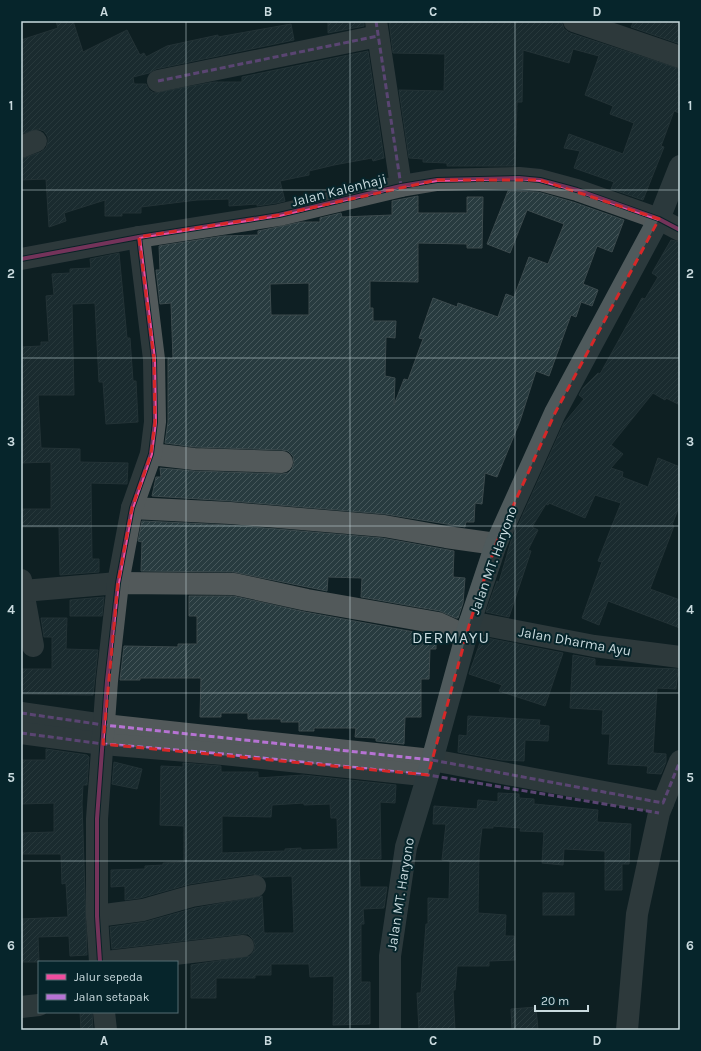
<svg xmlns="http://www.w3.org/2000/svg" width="701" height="1051" font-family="Karla,sans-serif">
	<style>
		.building { fill: url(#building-hatch); stroke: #3c4a4d; fill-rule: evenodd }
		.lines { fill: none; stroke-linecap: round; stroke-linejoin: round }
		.minor { stroke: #52595a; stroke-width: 22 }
		.major { stroke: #4f5a5c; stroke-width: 22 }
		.quiet { stroke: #b673d3; stroke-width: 3; stroke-dasharray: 6 3; stroke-linecap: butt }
		.cycleway-casing { stroke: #06252b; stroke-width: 6 }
		.cycleway { stroke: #ef4d9e; stroke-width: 4 }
		.marked { fill: none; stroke: #d62828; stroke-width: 3; stroke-dasharray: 8 5; stroke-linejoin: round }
		.grid { fill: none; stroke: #c9dade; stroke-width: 1; stroke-opacity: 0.55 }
		.labels { text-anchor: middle; stroke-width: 4; stroke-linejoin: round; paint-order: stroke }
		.street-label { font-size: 14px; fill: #c9dade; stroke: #06252b }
		.quarter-label { font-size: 16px; letter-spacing: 1px; fill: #c9dade; stroke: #06252b }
		.neatline { fill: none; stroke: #c9dade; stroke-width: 1.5 }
		.grid-label { font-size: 13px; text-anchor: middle; font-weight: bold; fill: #c9dade }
	</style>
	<defs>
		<pattern id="building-hatch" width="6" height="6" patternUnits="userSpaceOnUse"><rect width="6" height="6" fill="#283b3f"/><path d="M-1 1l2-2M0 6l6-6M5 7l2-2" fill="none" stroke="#46575a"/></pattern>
	</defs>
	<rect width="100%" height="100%" fill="#0e1f23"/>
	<g class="building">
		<path d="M56,21H73L83,52L127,30L140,55L144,53L146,57L167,46L218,35V37L291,24L294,40L156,69L149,73L133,77L134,84H146L149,90L154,93L214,82H242V77L368,51L384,158L373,161L372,158L334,165L309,171V175L280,181L285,201L277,203L257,206V204L229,206V199L197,200L141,207V213H122V216H105V200L64,213L66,221L49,227L46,179L21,180V159L41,152L46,148L48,142V137L44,131L38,129L21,134V40L58,28Z"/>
		<path d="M328,21L364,23V26L328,33Z"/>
		<path d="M389,21H556L562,23L564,29L570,33L680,69V113L674,111L661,146L664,147L643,200L611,189L614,182L574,168L580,151L564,148L569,134L623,154L634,123L610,114L613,106L585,95L599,56L573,49L569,63L523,50L522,102H517L515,166H447V163L423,162V159L409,158L399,90L444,91L445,54L393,53Z"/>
		<path d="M634,21H680V44L631,27Z"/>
		<path d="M508,191L538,192L573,202L624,220L612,252L597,246L583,284L598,290L592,306L581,302L576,317L571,315L549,376L536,371L520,421L497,477L485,473L482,504L475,503L474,522H466L465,527L385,514L231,501L152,496L156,477H161L160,468L194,471L282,474L288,473L292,469L294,463L293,456L288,451L282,450L195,447L165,443L168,422V358L173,359L171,303L160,304L156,270H160L159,246L223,236L258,235V231L302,222H320V218L341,213L342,217L392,215V201L418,196V213H467V197H483L482,248H467V244L418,243V282L370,281V308H373V321H396L395,338L386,337L385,376L395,378L394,405L404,379L408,380L423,339L419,338L433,298L457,307L458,303L498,317L506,294L514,297L529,257L548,264L564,224L527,210L510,253L487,244ZM309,283V315H271L270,284Z"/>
		<path d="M671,240L680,242V405L666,398L665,400L653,393L611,445L623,454L611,468L623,472L622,477L648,487L658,458L680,467V504L672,525L674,526L650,589L680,600V628L608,601L599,625L582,618L602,562L598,561L621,503L595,495L585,518L549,503L548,505L546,504L532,527L538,530L528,550L531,551L509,617L486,612L497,581L499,582L511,541L564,423L584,399L579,395L583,388L598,373L600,374L642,298L645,299L658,277L652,273Z"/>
		<path d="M119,253L127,338H130L133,381H136L138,422L106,424L103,382H99L95,303L72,304L74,395H38L41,448L80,449V462L128,463L127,484L91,483L92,559H99V572L60,575L59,527H22V509H51V462L21,463V347L41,346V342H49L46,296L54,295L52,274L70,273V269L91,268L90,259Z"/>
		<path d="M142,521L229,525L382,538L454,551L453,577L465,578L463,603L458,618H456L440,611L361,597L362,578L328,577L327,591L234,572L141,571L142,542L138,541Z"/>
		<path d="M189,596H233L305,612L436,636V649H430L429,679H421V717H405L404,744L376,741V738L355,737L356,728H314V731H299V722H281V719H248V713H221V717H200L201,678H140V680H120L124,646L178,647V644H197V616H189Z"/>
		<path d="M104,597L102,616H70V600Z"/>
		<path d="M41,618H67L66,649L98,650L93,695L21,694V669H52V637H44Z"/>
		<path d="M482,637L563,653L545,706L499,691L502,685L469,674Z"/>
		<path d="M573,655L595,659V666L678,669L676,689L657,688L653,753L666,754V762L661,774L647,773L648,766L608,764L610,734H602L603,710L570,708Z"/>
		<path d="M468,716L540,720L539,725L549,726L548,741L525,740L524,761L502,760L458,752L459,735L467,736Z"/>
		<path d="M46,749L87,755L89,757L87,785H83L82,803L87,955L70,956L69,936L38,937L39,962H21V919L68,917L66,883L62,884L61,854H21V833L54,832V803L21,804V760H46Z"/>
		<path d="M114,762L142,769L137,789L112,784Z"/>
		<path d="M183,763L221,766V772H258V778L303,775L396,785L395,803L380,802L381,859H359L360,887H387L384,908L363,909L364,924H361V982H370V1024L333,1025L334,976L310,977L309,964H271V975H255V978H216V998H191V965L250,956L254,951L255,945L253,939L248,934H242L112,949L110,927L145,922L195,908L262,896L264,933H294L292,876L264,877L253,874L190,884L140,898L125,900V886L111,887V870L145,869V866L163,865V863L184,862V826L160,825L161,766L183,767ZM304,803V805L330,804L331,818H337L338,849L301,850V848L285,849V851L222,853V816L271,817L272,805Z"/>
		<path d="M498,793L519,794V798L534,799V804L598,810L597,822L631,824L629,864H622V890H605V851L564,849L563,865L542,863L544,832L520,831L521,828L493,826V828H482L479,853L478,913L506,915L505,936H514L515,960L489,961V966H457L455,990H453L455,1030H419L417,993H421L426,924H428V898L449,899L450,861L442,860L446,824H433L434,806L477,809L478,800L498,802Z"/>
		<rect x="543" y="893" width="31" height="22"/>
		<path d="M536,1007L538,1030H512L511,1009Z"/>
		<path d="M80,1012H92L93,1030H81Z"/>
	</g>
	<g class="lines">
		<g class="minor">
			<path d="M376,21L401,186"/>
			<path d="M574,21L680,57"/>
			<path d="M158,81L378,36"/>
			<path d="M21,147L36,141"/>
			<path d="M21,259L139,237L279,215L401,186L437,180L519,178L540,180L577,190L659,219L680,230"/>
			<path d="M151,454L194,459L282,462"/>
			<path d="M132,508L230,513L384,526L446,537L496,544"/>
			<path d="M21,580L33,646"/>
			<path d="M23,591L118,583L234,584L307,600L438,623L466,636"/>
			<path d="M470,622L594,646L680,657"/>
			<path d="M21,713L104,725L432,760L663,803"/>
			<path d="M21,733L103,744L223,754L413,774"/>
			<path d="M97,916L143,910L192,896L255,886"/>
			<path d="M100,962L97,916V819L107,681L118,583L132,508L151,454L155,422L154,359L139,237"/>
			<path d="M106,962L243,946"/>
			<path d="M21,1007L39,1005"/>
			<path d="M104,1012L106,1030"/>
			<path d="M627,1030L637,914L659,813L680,761"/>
		</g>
		<path class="major" d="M390,1030V956L406,847L428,775L470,622L496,544L555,413L659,219L680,166"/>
		<g class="quiet">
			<path d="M376,21L401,186"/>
			<path d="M158,81L378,36"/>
			<path d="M21,713L104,725L432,760L663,803L680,761"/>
			<path d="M21,733L103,744L223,754L428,775L659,813"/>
		</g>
		<defs>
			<g id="cycleway">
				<path d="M21,259L139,237L279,215L401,186L437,180L519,178L540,180L577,190L659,219L680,230"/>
				<path d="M100,962L97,916V819L107,681L118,583L132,508L151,454L155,422L154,359L139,237"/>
			</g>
		</defs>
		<use href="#cycleway" class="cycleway-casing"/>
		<use href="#cycleway" class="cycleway"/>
	</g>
	<path d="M0 0H701V1051H0ZM437,180H540L659,219L555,413L496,544L470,622L428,775L103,744L118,583L132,508L151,454L155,422L154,359L139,237L279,215Z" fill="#0e1f23" fill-opacity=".55" fill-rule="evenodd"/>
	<path class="marked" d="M437,180H540L659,219L555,413L496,544L470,622L428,775L103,744L118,583L132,508L151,454L155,422L154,359L139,237L279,215Z"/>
	<path class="grid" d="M186,21V1030M350,21V1030M515,21V1030M21,190H680M21,358H680M21,526H680M21,693H680M21,861H680"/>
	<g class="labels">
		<g class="street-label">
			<text transform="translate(339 190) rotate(-14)" y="5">Jalan Kalenhaji</text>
			<text transform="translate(493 560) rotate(-70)" y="5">Jalan MT. Haryono</text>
			<text transform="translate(575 641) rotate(10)" y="5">Jalan Dharma Ayu</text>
			<text transform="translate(400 894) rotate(-81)" y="5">Jalan MT. Haryono</text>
		</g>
		<g class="quarter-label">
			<text x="451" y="643">DERMAYU</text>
		</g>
	</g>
	<rect width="701" height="1051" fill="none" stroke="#06252b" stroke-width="44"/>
	<rect x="38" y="961" width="140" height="52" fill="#06252b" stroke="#546d73"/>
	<rect x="46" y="974" width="20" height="6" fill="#ef4d9e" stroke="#546d73"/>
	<text x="74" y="981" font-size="12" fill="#c9dade">Jalur sepeda</text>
	<rect x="46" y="994" width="20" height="6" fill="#b673d3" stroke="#546d73"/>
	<text x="74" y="1001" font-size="12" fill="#c9dade">Jalan setapak</text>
	<path d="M535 1005v6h53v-6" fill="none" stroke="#c9dade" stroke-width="2"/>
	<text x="541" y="1005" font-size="12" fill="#c9dade" stroke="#06252b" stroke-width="3" paint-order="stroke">20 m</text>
	<rect x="22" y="22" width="657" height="1007" class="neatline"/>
	<g class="grid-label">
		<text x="104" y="16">A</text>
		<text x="268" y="16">B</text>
		<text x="433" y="16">C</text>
		<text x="597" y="16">D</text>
		<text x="11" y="110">1</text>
		<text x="690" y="110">1</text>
		<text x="11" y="278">2</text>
		<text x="690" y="278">2</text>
		<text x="11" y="446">3</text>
		<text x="690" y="446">3</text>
		<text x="11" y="614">4</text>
		<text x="690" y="614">4</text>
		<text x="11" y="782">5</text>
		<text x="690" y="782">5</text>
		<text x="11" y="950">6</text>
		<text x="690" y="950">6</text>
		<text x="104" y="1045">A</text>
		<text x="268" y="1045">B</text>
		<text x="433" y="1045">C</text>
		<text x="597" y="1045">D</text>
	</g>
</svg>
